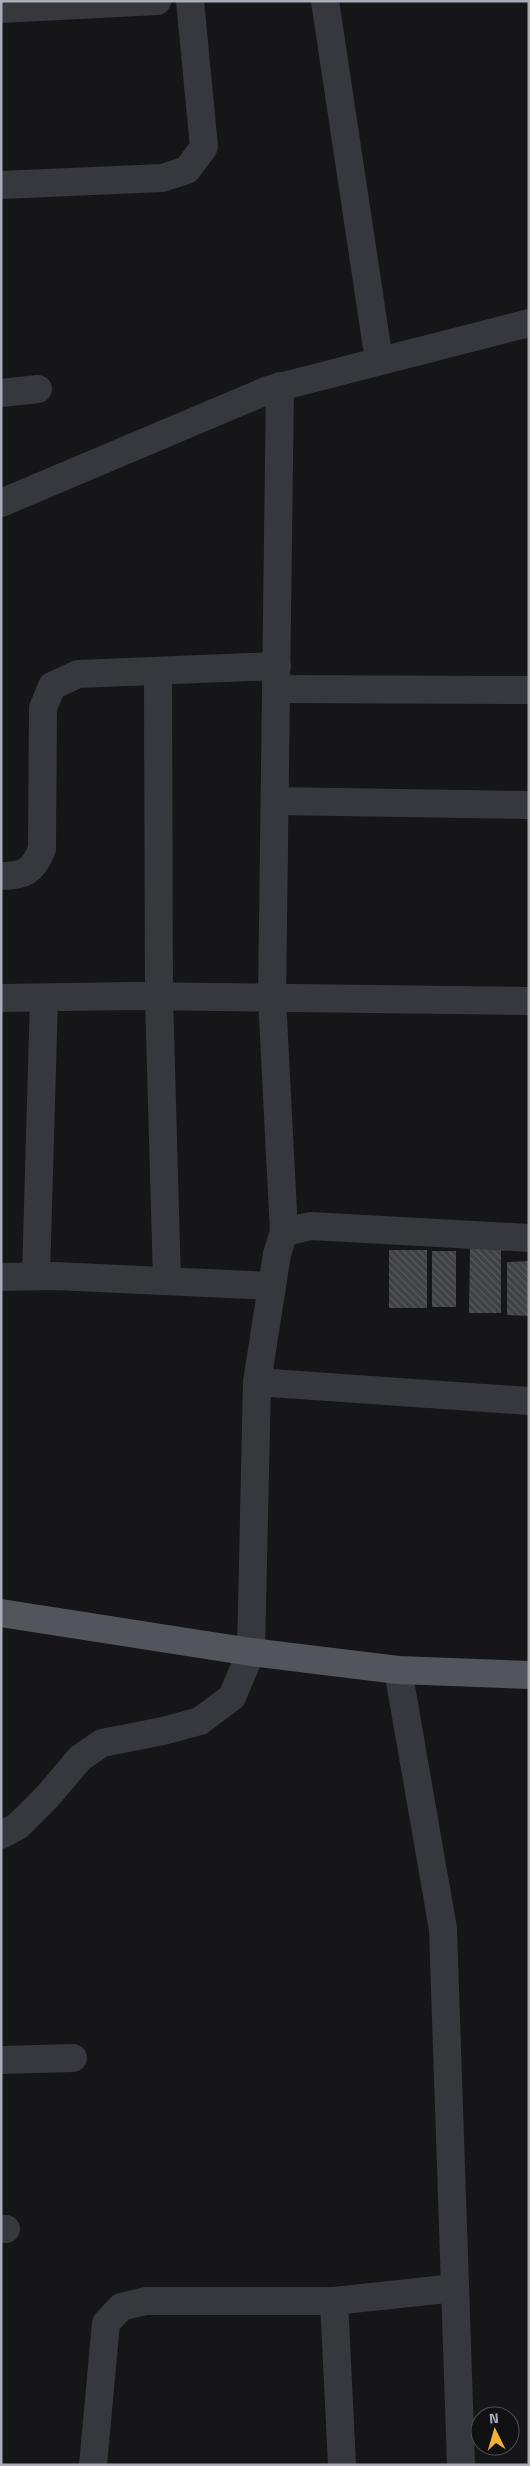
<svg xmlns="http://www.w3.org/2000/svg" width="530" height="2466" font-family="'Titillium Web',sans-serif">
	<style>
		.building { fill: url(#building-back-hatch) }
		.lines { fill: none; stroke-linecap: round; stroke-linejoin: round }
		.minor { stroke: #37383d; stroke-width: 28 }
		.major { stroke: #53555c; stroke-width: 28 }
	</style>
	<defs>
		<pattern id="building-back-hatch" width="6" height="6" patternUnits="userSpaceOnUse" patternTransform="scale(1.25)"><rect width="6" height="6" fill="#404145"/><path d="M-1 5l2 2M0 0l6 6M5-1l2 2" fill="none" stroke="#595a5e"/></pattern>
	</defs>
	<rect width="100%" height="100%" fill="#161618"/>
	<g class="building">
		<path d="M501,1247V1313H469L470,1248Z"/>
		<rect x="389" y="1250" width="38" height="58"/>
		<rect x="432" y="1251" width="24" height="56"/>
		<path d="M529,1261V1316L507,1315V1262Z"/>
	</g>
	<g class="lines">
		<g class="minor">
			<path d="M325,1L379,361"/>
			<path d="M1,9L157,1"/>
			<path d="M1,185L162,178L187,170L204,147L190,1"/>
			<path d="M280,386L272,998L284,1232"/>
			<path d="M1,393L38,389"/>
			<path d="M1,503L268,390L529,323"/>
			<path d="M158,671L159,996L167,1281"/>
			<path d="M277,689L529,690"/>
			<path d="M275,801L529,805"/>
			<path d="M1,876C25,876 33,871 42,849L43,708L52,686L78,674L277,666"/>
			<path d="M1,998L135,996L529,1001"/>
			<path d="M36,1276L44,998"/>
			<path d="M1,1277L55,1276L272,1286"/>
			<path d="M257,1382L529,1401"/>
			<path d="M398,1670L443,1929L461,2465"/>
			<path d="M1,1835L18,1826L48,1796L80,1758L102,1743L163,1731L200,1721L232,1697L251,1652L257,1382L277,1254L284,1232L311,1226L529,1238"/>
			<path d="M1,2060L73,2058"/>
			<path d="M1,2229H6"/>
			<path d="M334,2301L342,2465"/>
			<path d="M93,2465L106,2323L121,2307L146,2301H334L455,2288"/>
		</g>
		<path class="major" d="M1,1613L251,1652L398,1670L529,1675"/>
	</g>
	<rect width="530" height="2466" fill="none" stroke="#a8adb8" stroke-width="5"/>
	<g transform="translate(495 2431) rotate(355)"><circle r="24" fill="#111113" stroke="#4d4f55"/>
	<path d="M0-4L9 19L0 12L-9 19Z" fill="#f2b134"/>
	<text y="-8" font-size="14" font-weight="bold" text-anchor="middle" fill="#a8adb8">N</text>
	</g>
</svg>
